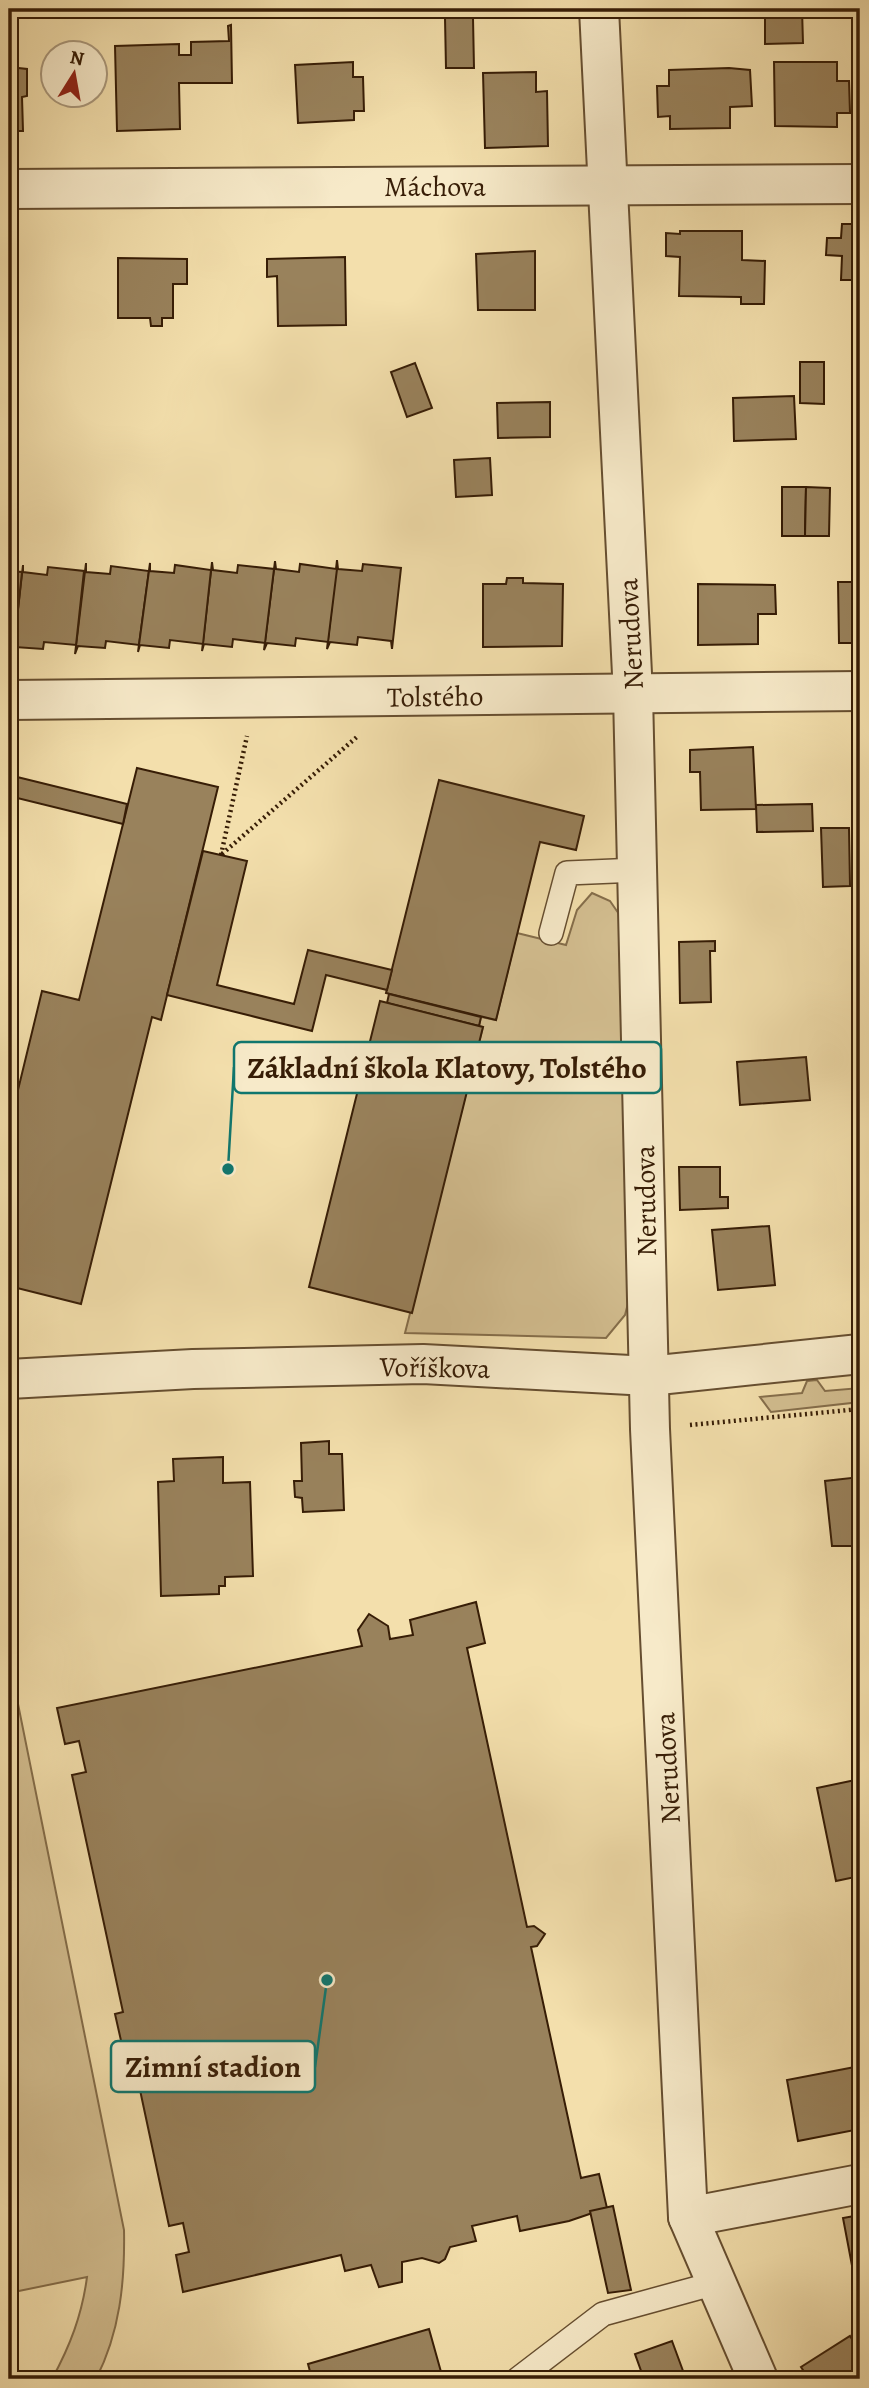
<svg xmlns="http://www.w3.org/2000/svg" width="869" height="2388" font-family="Alegreya,serif">
	<style>
		.green { fill: #d3be90; stroke: #856e4b; stroke-width: 2 }
		.building { fill: #99825c; stroke: #371d06; stroke-width: 2 }
		.lines { fill: none; stroke-linecap: round; stroke-linejoin: round }
		.service-casing { stroke: #664e30; stroke-width: 26 }
		.minor-casing { stroke: #664e30; stroke-width: 42 }
		.path { stroke: #371d06; stroke-width: 4.5; stroke-dasharray: 2 3.5; stroke-linecap: butt }
		.service { stroke: #f7eac9; stroke-width: 23 }
		.minor { stroke: #f7eac9; stroke-width: 38 }
		.labels { text-anchor: middle; stroke-width: 7; stroke-linejoin: round; paint-order: stroke }
		.street-label { font-size: 28px; fill: #371d06; stroke: #f7eac9 }
		.leader { fill: none; stroke: #0f766e; stroke-width: 2.5 }
		.callout-dot { fill: #0f766e; stroke: #f7eac9; stroke-width: 2.5 }
		.callout { fill: #f7eac9; stroke: #0f766e; stroke-width: 2.5 }
		.callout-label { font-size: 30px; text-anchor: middle; font-weight: bold; fill: #371d06 }
	</style>
	<rect width="100%" height="100%" fill="#f3dfac"/>
	<filter id="stains"><feTurbulence type="fractalNoise" baseFrequency=".00286" numOctaves="4"/><feColorMatrix values="0 0 0 0 .2 0 0 0 0 .09 0 0 0 0 .02 0 0 0 .5 -.17"/></filter>
	<radialGradient id="worn" r=".72"><stop offset=".6" stop-color="#630" stop-opacity="0"/><stop offset="1" stop-color="#630" stop-opacity=".3"/></radialGradient>
	<g class="green">
		<path d="M592,893L610,901L621,917L634,1280L625,1315L606,1338L405,1333L483,1027L479,1026L481,1017L496,1020L517,933L566,945L577,910Z"/>
		<path d="M817,1380L825,1391L860,1388V1402L771,1412L760,1397L802,1393L807,1381Z"/>
		<path d="M9,1674L16,1694L124,2230C125,2282 120,2332 96,2379H52C70,2346 82,2315 87,2277L9,2293Z"/>
	</g>
	<g class="building">
		<path d="M765,9H802L803,43L765,44Z"/>
		<path d="M445,18H473L474,68H446Z"/>
		<path d="M231,25L232,83H179L180,129L117,131L115,46L179,44V55H191V42L229,41L228,26Z"/>
		<path d="M353,62V77H363L364,111H354V120L298,123L295,65Z"/>
		<path d="M774,62H837V81H849L850,113H837V127L775,126Z"/>
		<path d="M9,67L27,69V96L22,97L23,131H9Z"/>
		<path d="M729,68L750,70L752,106L730,107V128L670,129V116L658,117L657,86H669V70Z"/>
		<path d="M536,72V92L547,91L548,146L485,148L483,73Z"/>
		<path d="M842,224H860V280H841L842,256L826,255L827,238H841Z"/>
		<path d="M680,231H742V260L765,261L764,304H741V297L679,296L680,257L666,256V233L680,234Z"/>
		<path d="M535,251V310H478L476,254Z"/>
		<path d="M345,257L346,325L278,326L277,276L267,277V259Z"/>
		<path d="M118,258L187,259V284H173V318H162V326H151L150,318H118Z"/>
		<rect x="9" y="261" width="8" height="61"/>
		<path d="M800,362H824V404L800,403Z"/>
		<path d="M415,363L432,408L407,417L391,372Z"/>
		<path d="M794,396L796,439L734,441L733,398Z"/>
		<path d="M550,402V437L498,438L497,403Z"/>
		<path d="M490,458L492,495L456,497L454,460Z"/>
		<path d="M782,487H806L805,536H782Z"/>
		<path d="M806,487L830,488L829,536H805Z"/>
		<path d="M337,560L338,569L362,571L363,564L401,568L392,649L391,641L358,637L357,645L330,642L327,649Z"/>
		<path d="M275,561L276,569L299,572L300,564L337,569L328,642L296,638L295,646L267,643L264,650Z"/>
		<path d="M212,562L213,570L237,573L238,565L274,569L265,643L233,639L232,647L204,644L202,651Z"/>
		<path d="M86,563V572L110,574L111,566L149,571L139,645L106,641L105,648L78,646L75,654Z"/>
		<path d="M150,563V571L174,573L175,565L211,570L203,644L170,640L169,648L140,645L138,652Z"/>
		<path d="M23,565V572L47,575L48,567L84,571L76,645L44,642L43,649L15,647L13,654Z"/>
		<path d="M9,571L22,572L14,646H9Z"/>
		<path d="M507,578H523V583L563,584L562,646L483,647V584H506Z"/>
		<path d="M838,582H860V643H839Z"/>
		<path d="M698,584L775,585L776,614H758V644L698,645Z"/>
		<path d="M753,747L756,809L701,810L700,772H690V750Z"/>
		<path d="M137,768L218,787L161,1020L152,1017L81,1304L9,1286V1127L42,991L79,1000Z"/>
		<path d="M9,775L127,804L123,824L9,796Z"/>
		<path d="M439,780L584,816L576,850L540,842L496,1020L386,993Z"/>
		<path d="M812,804L813,831L757,832L756,805Z"/>
		<path d="M821,828H849L850,886L823,887Z"/>
		<path d="M203,851L247,861L217,985L294,1004L308,950L392,970L387,990L326,975L312,1031L167,995Z"/>
		<path d="M715,941V951H710L711,1002L680,1003L679,942Z"/>
		<path d="M389,994L481,1017L479,1026L387,1003Z"/>
		<path d="M380,1001L483,1027L412,1313L309,1287Z"/>
		<path d="M806,1057L810,1100L740,1105L737,1062Z"/>
		<path d="M679,1167H720V1197H728V1208L680,1210Z"/>
		<path d="M769,1226L775,1285L718,1290L712,1230Z"/>
		<path d="M329,1441V1454H342L344,1510L303,1512L302,1498L295,1497L294,1481H302L301,1443Z"/>
		<path d="M223,1457V1483L250,1482L253,1576L225,1577V1586H219V1594L161,1596L158,1482L174,1481L173,1459Z"/>
		<path d="M860,1477V1546H832L825,1481Z"/>
		<path d="M476,1602L485,1643L467,1648L527,1927L534,1926L545,1934L537,1946L531,1947L581,2178L599,2174L607,2208L569,2221L520,2231L517,2216L472,2226L476,2241L450,2247L445,2259L439,2263L422,2258L402,2262V2282L379,2287L371,2265L345,2271L341,2255L183,2292L176,2255L189,2252L183,2223L169,2226L130,2043L122,2045L115,2014L123,2012L72,1775L86,1772L79,1741L65,1744L57,1708L362,1646L358,1630L369,1614L388,1626L390,1639L413,1635L410,1620Z"/>
		<path d="M860,1779V1876L836,1881L817,1788Z"/>
		<path d="M860,2066V2129L798,2141L787,2080Z"/>
		<path d="M613,2206L631,2290L608,2293L590,2211Z"/>
		<path d="M860,2215V2275L854,2276L843,2218Z"/>
		<path d="M429,2329L443,2379H312L308,2364Z"/>
		<path d="M850,2336L860,2352V2379H809L801,2367Z"/>
		<path d="M672,2341L686,2379H644L635,2354Z"/>
	</g>
	<g class="lines">
		<defs>
			<g id="service">
				<path d="M551,933L567,873L638,870"/>
				<path d="M518,2379L603,2314L716,2283"/>
			</g>
			<g id="minor">
				<path d="M599,9L633,694L650,1429L688,2217L758,2379"/>
				<path d="M9,189L860,184"/>
				<path d="M9,700L860,691"/>
				<path d="M9,1379L193,1369L423,1364L649,1376L860,1354"/>
				<path d="M688,2217L860,2184"/>
			</g>
		</defs>
		<use href="#service" class="service-casing"/>
		<use href="#minor" class="minor-casing"/>
		<g class="path">
			<path d="M222,854L358,736"/>
			<path d="M221,855L247,736"/>
			<path d="M690,1425L860,1409"/>
		</g>
		<use href="#service" class="service"/>
		<use href="#minor" class="minor"/>
	</g>
	<g class="labels">
		<g class="street-label">
			<text x="435" y="196">Máchova</text>
			<text transform="translate(630 634) rotate(-93)" y="10">Nerudova</text>
			<text transform="translate(435 696) rotate(-1)" y="10">Tolstého</text>
			<text transform="translate(645 1201) rotate(-91)" y="10">Nerudova</text>
			<text transform="translate(435 1367) rotate(1)" y="10">Voříškova</text>
			<text transform="translate(667 1768) rotate(-93)" y="10">Nerudova</text>
		</g>
	</g>
	<path class="leader" d="M228 1169L234 1067M327 1980L315 2067"/>
	<g class="callout-dot">
		<circle cx="228" cy="1169" r="7"/>
		<circle cx="327" cy="1980" r="7"/>
	</g>
	<g class="callout">
		<rect x="234" y="1042" width="427" height="51" rx="7"/>
		<rect x="111" y="2041" width="204" height="51" rx="7"/>
	</g>
	<g class="callout-label">
		<text x="447" y="1078">Základní škola Klatovy, Tolstého</text>
		<text x="213" y="2077">Zimní stadion</text>
	</g>
	<rect width="869" height="2388" fill="none" stroke="#f3dfac" stroke-width="35"/>
	<rect x="10" y="10" width="848" height="2367" fill="none" stroke="#371d06" stroke-width="3.5"/>
	<rect x="18" y="18" width="834" height="2353" fill="none" stroke="#371d06" stroke-width="2"/>
	<g transform="translate(74 74) rotate(11)"><circle r="33" fill="#f7eac9" stroke="#aa987b" stroke-width="2"/>
	<path d="M0-5L12 26L0 18L-12 26Z" fill="#8f2418"/>
	<text y="-10" font-size="19" font-weight="bold" text-anchor="middle" fill="#371d06">N</text>
	</g>
	<rect width="100%" height="100%" filter="url(#stains)"/>
	<rect width="100%" height="100%" fill="url(#worn)"/>
</svg>
